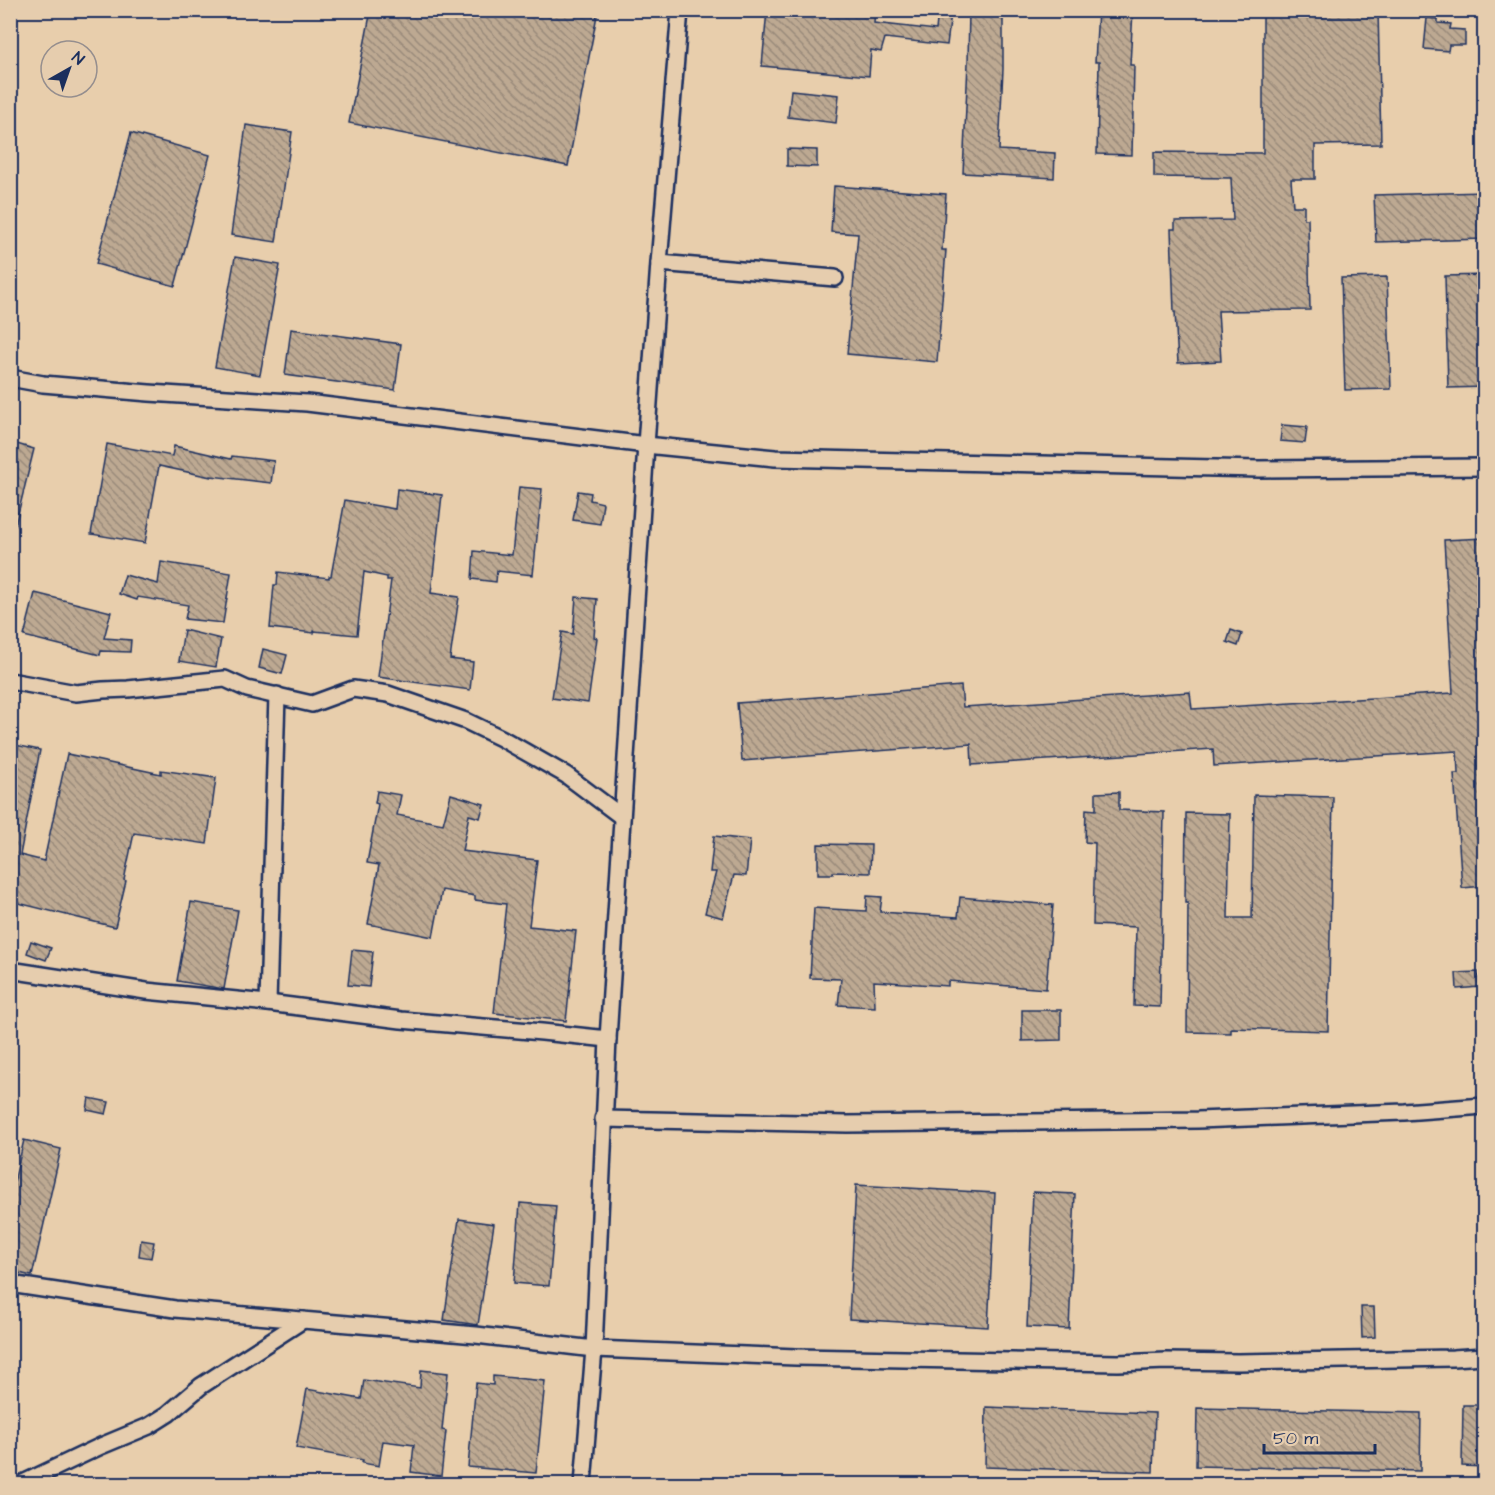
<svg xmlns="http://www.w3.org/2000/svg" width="1495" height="1495" font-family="'Architects Daughter',sans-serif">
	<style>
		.building { fill: url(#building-back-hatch); stroke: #1b2f5e; stroke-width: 1.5 }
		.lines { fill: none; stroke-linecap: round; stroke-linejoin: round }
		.minor-casing { stroke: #1b2f5e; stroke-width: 20 }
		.minor { stroke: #e6cdae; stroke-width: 15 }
	</style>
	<defs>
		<pattern id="building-back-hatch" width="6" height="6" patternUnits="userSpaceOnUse" patternTransform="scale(1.5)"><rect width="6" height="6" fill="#bda992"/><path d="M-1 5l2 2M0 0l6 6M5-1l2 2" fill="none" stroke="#998a7a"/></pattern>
	</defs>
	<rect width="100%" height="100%" fill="#e8ceac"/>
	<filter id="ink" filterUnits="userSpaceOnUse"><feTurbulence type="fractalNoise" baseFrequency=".0167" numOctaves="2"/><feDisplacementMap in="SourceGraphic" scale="12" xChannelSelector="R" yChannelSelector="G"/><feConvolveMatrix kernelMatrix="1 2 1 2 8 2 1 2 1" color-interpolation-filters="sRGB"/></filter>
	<g filter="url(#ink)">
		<g class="building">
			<path d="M371,10H598L568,166L349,123Z"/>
			<path d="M767,10H875L874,23L936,30L938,11L951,13L947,45L885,38L881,52L871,50L869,76L762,66Z"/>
			<path d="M969,10H1003V69L999,150L1055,153L1054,178L963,173L968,63Z"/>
			<path d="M1098,10H1133L1130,65H1134L1132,155L1097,154L1099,62H1095Z"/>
			<path d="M1263,10H1378L1381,144L1315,145V179H1291L1293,206H1304V219H1308L1310,310L1218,311L1221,361L1178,363L1175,312H1174L1171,229H1175V221L1233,220L1231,178L1154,177V152L1263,153Z"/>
			<path d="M1427,18L1438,19V23L1451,24L1450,29L1465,30V45H1449L1448,51L1424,49Z"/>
			<path d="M791,90L839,95L836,123L788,117Z"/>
			<path d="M246,125L292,132L276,242L231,235Z"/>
			<path d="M131,133L210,155L175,286L96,264Z"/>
			<path d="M787,149L817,150V167L787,166Z"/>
			<path d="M834,186L946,194L942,250H946L937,362L847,354L858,234L831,232Z"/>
			<path d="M1485,192V239L1376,242L1374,195Z"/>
			<path d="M235,257L280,265L260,375L215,367Z"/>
			<path d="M1485,275V387L1448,388L1445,276Z"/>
			<path d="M1387,277L1391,389L1345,390L1341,278Z"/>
			<path d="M291,329L401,344L395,390L285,375Z"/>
			<path d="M1282,425L1307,427L1305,443L1280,441Z"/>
			<path d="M10,442L34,449L15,526L10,525Z"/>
			<path d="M107,444L172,456L174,446L231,459L232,456L274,461L271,483L211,476V477L159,466L145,543L91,534Z"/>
			<path d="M519,487L542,489L533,575L497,571L496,582L472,579L474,551L512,555Z"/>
			<path d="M397,489L442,495L431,593L459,597L450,659L473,662L470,690L378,677L391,580H387V577L364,572L357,635L314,631V633L270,628L274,585H277L278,572L329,578V576H331L345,500L395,509Z"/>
			<path d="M578,491L591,493L590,500L603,503L600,524L573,520Z"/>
			<path d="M1485,538V886L1462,888L1454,774H1458L1457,751L1214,766L1213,749L972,765L971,744L742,761L737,703L961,686L963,707L1190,692L1192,709L1453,693L1444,540Z"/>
			<path d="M161,562L231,573L223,623L185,619L188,605L138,597L137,600L119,594L125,575L158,584Z"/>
			<path d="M35,593L111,612L104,638L131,640L130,652L101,651L100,655L24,636Z"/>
			<path d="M576,597L597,599L594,637L597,638L588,703L552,698L562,632L573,634Z"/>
			<path d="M184,630L221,639L216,667L179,661Z"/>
			<path d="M1231,630L1242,634L1238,646L1227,642Z"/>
			<path d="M263,649L287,655L282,674L259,668Z"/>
			<path d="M10,744L40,750L20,855L44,861L67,754L161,774V770L216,778L207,844L134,833L124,880L126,881L115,927L10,901Z"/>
			<path d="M377,791L401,795L397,815L443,824L451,794L484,804L480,818L469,815L462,851L537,860L529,926L576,931L566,1021L494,1013L506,904L475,900V896L442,890L433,937L368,924L379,865L367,863L378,804L375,803Z"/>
			<path d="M1119,792V810L1164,812L1160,1007L1134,1006L1136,927L1093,925L1095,843L1085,842L1086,809L1096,810V793Z"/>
			<path d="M1254,795L1333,797L1328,1031L1231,1028V1033L1187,1032L1188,903H1185L1186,813L1230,814L1228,918H1252Z"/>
			<path d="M714,836L750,840L746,876L734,875L723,918L705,913L716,872H710Z"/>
			<path d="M818,844L871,845L870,873L833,872V874H818Z"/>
			<path d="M867,896L882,897L880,912L958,917L960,897L1053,905L1046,989L948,981V986L874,981L875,1007L838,1005L841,979L810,978L814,908L866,911Z"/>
			<path d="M191,902L238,910L224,989L177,981Z"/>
			<path d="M31,941L51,948L46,960L27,953Z"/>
			<path d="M352,950L373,952L369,987L348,985Z"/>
			<path d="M1478,972L1479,987L1457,989L1456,973Z"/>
			<path d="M1022,1010H1061V1040L1022,1041Z"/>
			<path d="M89,1098L109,1102L106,1114L87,1110Z"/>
			<path d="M24,1140L61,1149L32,1276L10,1271V1199Z"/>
			<path d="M856,1185L995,1193L988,1327L849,1319Z"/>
			<path d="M1033,1192L1075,1194L1069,1329L1027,1327Z"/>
			<path d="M520,1203L556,1206L549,1286L514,1283Z"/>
			<path d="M459,1219L494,1224L478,1325L444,1320Z"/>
			<path d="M141,1240L154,1242L151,1258L139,1256Z"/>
			<path d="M1361,1307H1374L1375,1337L1362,1338Z"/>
			<path d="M421,1370L448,1373L442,1430L446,1431L441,1476L411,1472L414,1445L383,1441L379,1466L362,1463L363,1460L296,1448L307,1389L361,1399L364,1380L420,1388Z"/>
			<path d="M493,1376L545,1381L536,1473L468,1467L476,1383L493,1385Z"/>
			<path d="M1463,1405H1485V1467L1462,1466Z"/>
			<path d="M986,1407L1155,1413L1153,1472L985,1467Z"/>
			<path d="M1197,1408L1421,1413L1420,1471L1196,1466Z"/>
		</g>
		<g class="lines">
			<defs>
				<g id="minor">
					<path d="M659,263L835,278"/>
					<path d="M10,378L43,384L149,393L307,403L646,445L775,458L1259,469L1484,467"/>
					<path d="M10,681L76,693L103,690L128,689L225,679L247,689L312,704L353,689L388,694L466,721L501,738L566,775L622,817"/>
					<path d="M10,970L146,991L268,1003L401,1020L542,1032L608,1039"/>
					<path d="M268,1003L277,695"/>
					<path d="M603,1119L847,1124L1198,1120L1404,1112L1484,1106"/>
					<path d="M10,1284L175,1309L476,1335L594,1349L796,1357L1118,1363L1166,1361L1238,1362L1453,1358L1484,1356"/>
					<path d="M21,1484L101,1446L149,1426L168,1414L201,1386L303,1320"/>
					<path d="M583,1484L594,1349L608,1039L646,445L659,263L680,10"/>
				</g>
			</defs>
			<use href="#minor" class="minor-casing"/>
			<use href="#minor" class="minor"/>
		</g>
	</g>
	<rect width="1495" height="1495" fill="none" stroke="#e6cdae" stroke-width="36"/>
	<rect x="18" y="18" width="1459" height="1459" fill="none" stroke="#1b2f5e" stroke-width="2" filter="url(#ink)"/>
	<g transform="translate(69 69) rotate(40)"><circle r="28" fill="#e6cdae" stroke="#958e8e" stroke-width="1.5"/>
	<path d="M0-4.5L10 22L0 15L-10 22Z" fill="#1b2f5e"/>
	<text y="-9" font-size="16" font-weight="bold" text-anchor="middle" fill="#1b2f5e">N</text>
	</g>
	<path d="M1264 1444v9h111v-9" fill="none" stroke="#1b2f5e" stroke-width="3"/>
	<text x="1273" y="1444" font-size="18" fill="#1b2f5e" stroke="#e6cdae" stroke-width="4.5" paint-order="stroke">50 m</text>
</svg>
